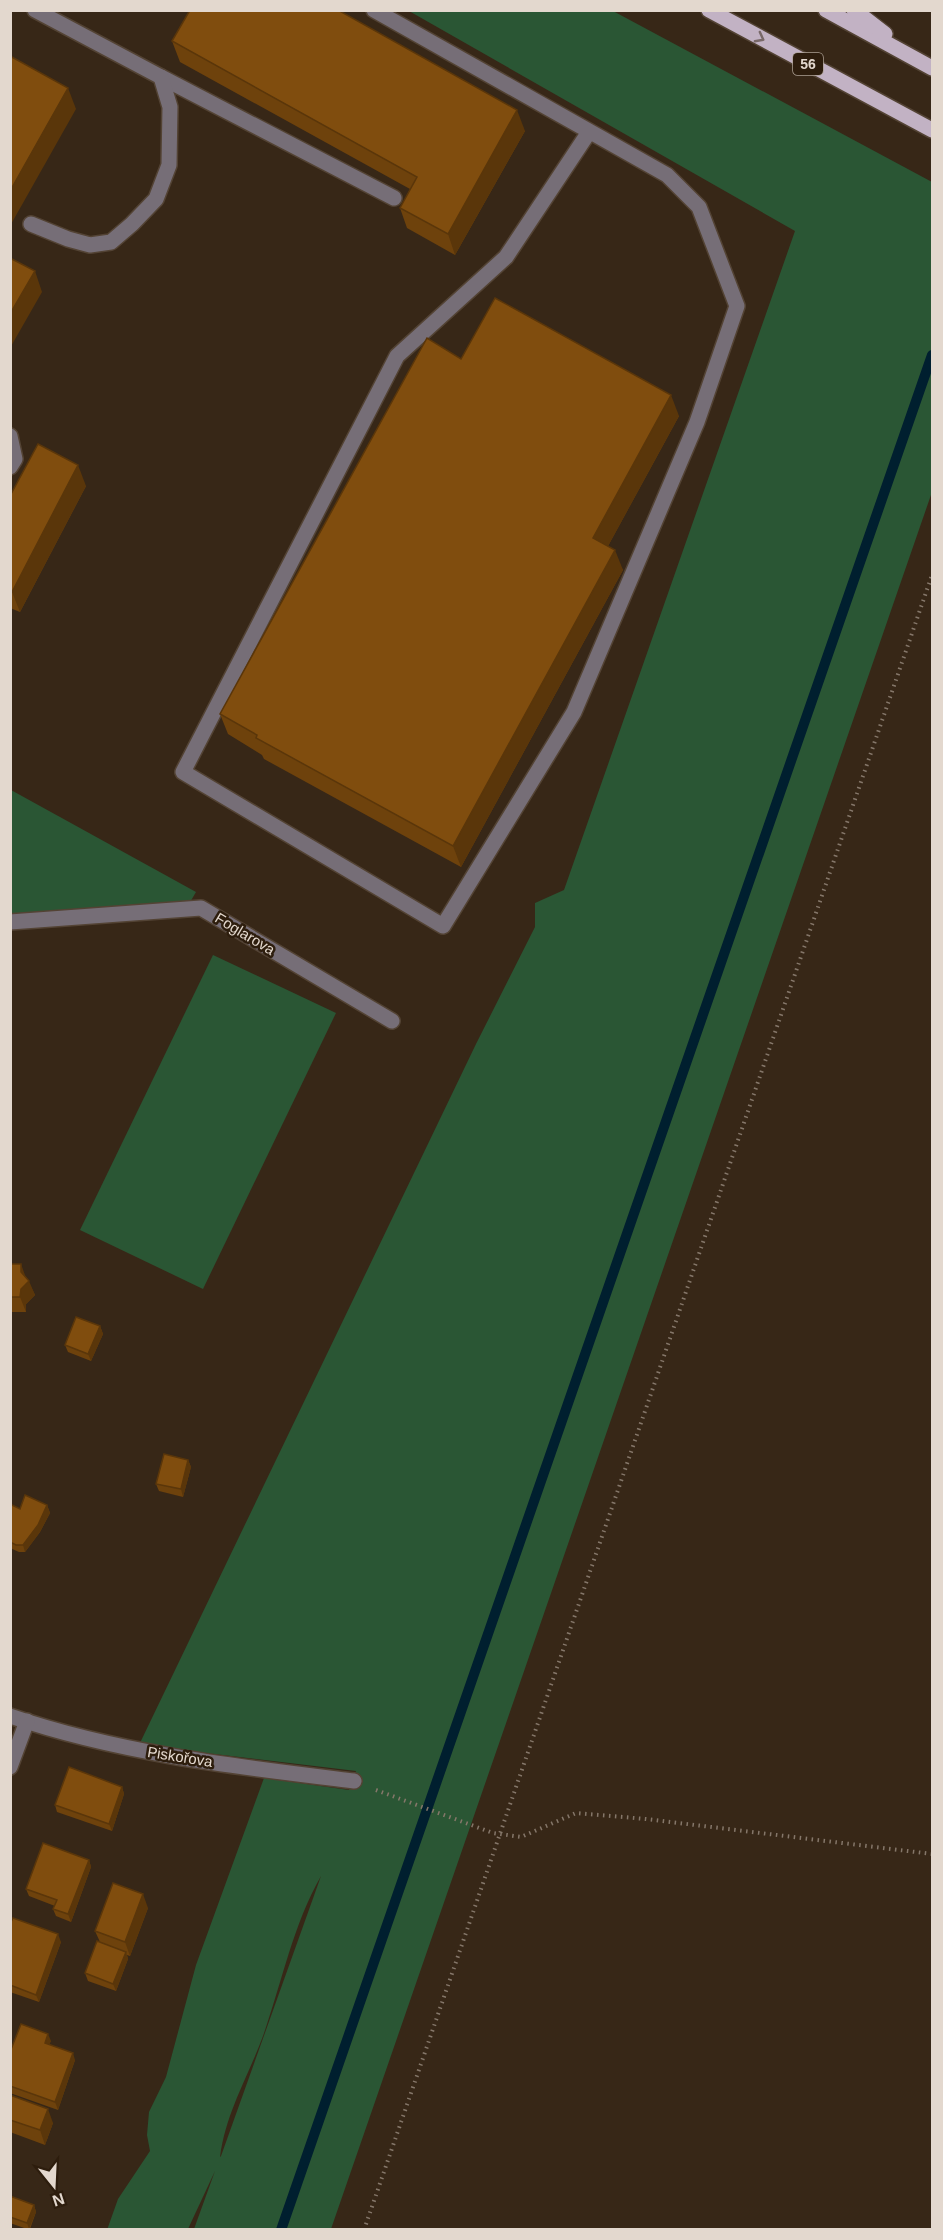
<svg xmlns="http://www.w3.org/2000/svg" width="943" height="2240" font-family="Arial,sans-serif">
	<style>
		.green { fill: #2a5634; fill-rule: evenodd }
		.lines { fill: none; stroke-linecap: round; stroke-linejoin: round }
		.stream { stroke: #001f2f; stroke-width: 10 }
		.minor-casing { stroke: #534334; stroke-width: 18 }
		.major-casing { stroke: #534334; stroke-width: 18 }
		.path { stroke: #85776a; stroke-width: 4; stroke-dasharray: 1.5 4.5; stroke-linecap: butt }
		.minor { stroke: #766e77; stroke-width: 15 }
		.major { stroke: #c2b2c4; stroke-width: 15 }
		.wall { fill: #6e420c }
		.shaded-wall { fill: #5a360a }
		.building { fill: #804d0e; stroke: #5a360a; stroke-width: 1.5 }
		.oneway { stroke: #786868 }
		.labels { text-anchor: middle; stroke-width: 5; stroke-linejoin: round; paint-order: stroke }
		.shield { fill: #2d1d0d; stroke: #aca094; stroke-width: 1.5 }
		.shield-label { font-size: 14px; font-weight: bold; fill: #e3d8ce }
		.street-label { font-size: 15px; fill: #e3d8ce; stroke: #2d1d0d }
	</style>
	<rect width="100%" height="100%" fill="#372717"/>
	<g class="green">
		<path d="M409,11H613L932,182V492L331,2229H194L215,2171L188,2229L107,2230L118,2199L150,2151L147,2135L149,2112L166,2077L196,1965L264,1778L349,1790L356,1771L139,1745L476,1044L535,927V903L564,890L795,231ZM321,1876L221,2156L220,2157C226,2112 248,2077 263,2036C282,1982 293,1925 321,1876Z"/>
		<path d="M11,790L196,892L189,904L11,916Z"/>
		<path d="M213,955L336,1013L203,1289L80,1230Z"/>
	</g>
	<g class="lines">
		<path class="stream" d="M281,2230L932,355"/>
		<defs>
			<g id="minor">
				<path d="M374,10L667,175L699,207L737,306L697,422L574,712L443,926L183,772L397,356L506,257L589,132"/>
				<path d="M161,77L394,198"/>
				<path d="M31,224L68,239L90,245L111,242L132,224L156,199L169,165L170,107L161,77L35,10"/>
				<path d="M10,436L15,459L10,467"/>
				<path d="M10,922L201,908L392,1021"/>
				<path d="M10,1716C121,1754 239,1767 354,1781"/>
				<path d="M10,1767L27,1721"/>
			</g>
			<g id="major">
				<path d="M709,10L932,130"/>
				<path d="M826,10L932,68"/>
				<path d="M854,10L885,34"/>
			</g>
		</defs>
		<use href="#minor" class="minor-casing"/>
		<use href="#major" class="major-casing"/>
		<g class="path">
			<path d="M376,1790L493,1833L521,1837L576,1813L646,1819L932,1854"/>
			<path d="M364,2230L932,575"/>
		</g>
		<use href="#minor" class="minor"/>
		<use href="#major" class="major"/>
	</g>
	<g class="wall">
		<path d="M172,41L525,131L455,255L407,228L400,208L410,189L180,62Z"/>
		<path d="M461,359L679,416L608,546L623,570L461,867L264,759L262,755L228,734L220,714Z"/>
		<path d="M86,486L20,612L10,608V496Z"/>
		<path d="M10,1264L26,1277L35,1295L26,1304V1312H10Z"/>
		<path d="M100,1326L103,1334L91,1361L68,1352L65,1345Z"/>
		<path d="M188,1460L191,1467L183,1497L159,1491L156,1484Z"/>
		<path d="M47,1505L50,1513L40,1532L25,1552H19L10,1548V1507L20,1509Z"/>
		<path d="M122,1787L124,1794L112,1831L57,1812L55,1805Z"/>
		<path d="M89,1860L91,1867L71,1922L56,1916L53,1909L55,1906L29,1896L26,1889Z"/>
		<path d="M148,1908L130,1956L127,1955L128,1959L116,1991L88,1981L85,1973L100,1942L95,1931Z"/>
		<path d="M10,1924L61,1942L39,2002L10,1992Z"/>
		<path d="M51,2041L49,2044L75,2060L58,2110L10,2093V2052Z"/>
		<path d="M10,2095L53,2123L45,2145L10,2132Z"/>
		<path d="M10,2196L34,2205L36,2212L30,2229H27L10,2223Z"/>
	</g>
	<g class="shaded-wall">
		<path d="M68,88L76,109L10,226V191Z"/>
		<path d="M517,110L525,131L455,255L448,234Z"/>
		<path d="M35,271L42,292L10,348V314Z"/>
		<path d="M671,395L679,416L601,559L593,538Z"/>
		<path d="M78,465L86,486L20,612L12,592Z"/>
		<path d="M615,550L623,570L461,867L453,846Z"/>
		<path d="M21,1264L26,1278L29,1281L35,1295L26,1304V1312L20,1297Z"/>
		<path d="M100,1326L103,1334L91,1361L88,1354Z"/>
		<path d="M188,1460L191,1467L183,1497L181,1489Z"/>
		<path d="M47,1505L50,1513L40,1532L25,1552L23,1545Z"/>
		<path d="M122,1787L124,1794L112,1831L109,1824Z"/>
		<path d="M89,1860L91,1867L71,1922L68,1914Z"/>
		<path d="M143,1894L148,1908L130,1956L125,1942Z"/>
		<path d="M58,1934L61,1942L39,2002L36,1995Z"/>
		<path d="M126,1952L128,1959L116,1991L113,1984Z"/>
		<path d="M48,2034L51,2041L47,2050L45,2043Z"/>
		<path d="M73,2053L75,2060L58,2110L55,2102Z"/>
		<path d="M48,2109L53,2123L45,2145L40,2130Z"/>
		<path d="M34,2205L36,2212L29,2229L27,2223Z"/>
	</g>
	<g class="building">
		<path d="M190,10H338L517,110L448,234L400,208L417,177L172,41Z"/>
		<path d="M10,56L68,88L10,191Z"/>
		<path d="M10,258L35,271L10,314Z"/>
		<path d="M495,298L671,395L593,538L615,550L453,846L256,738L257,735L220,714L427,338L461,359Z"/>
		<path d="M38,444L78,465L12,592L10,591V496Z"/>
		<path d="M10,1264H21V1272L29,1281L21,1289L20,1297H10Z"/>
		<path d="M76,1317L100,1326L88,1354L65,1345Z"/>
		<path d="M164,1454L188,1460L181,1489L156,1484Z"/>
		<path d="M25,1495L47,1505L38,1525L23,1545H16L10,1542V1507L12,1505L20,1509Z"/>
		<path d="M69,1767L122,1787L109,1824L55,1805Z"/>
		<path d="M43,1843L89,1860L68,1914L53,1909L57,1900L26,1889Z"/>
		<path d="M113,1883L143,1894L125,1942L95,1931Z"/>
		<path d="M13,1918L58,1934L36,1995L10,1985V1924Z"/>
		<path d="M97,1941L126,1952L113,1984L85,1973Z"/>
		<path d="M21,2024L48,2034L45,2043L73,2053L55,2102L10,2086V2052Z"/>
		<path d="M10,2095L48,2109L40,2130L10,2120Z"/>
		<path d="M10,2196L34,2205L27,2223L10,2217Z"/>
	</g>
	<defs><path id="oneway-chevron" d="M-2-3.5L2.5 0L-2 3.5" fill="none" stroke-width="1.6" stroke-linecap="round" stroke-linejoin="round" transform="scale(1.5)"/></defs>
	<use class="oneway" href="#oneway-chevron" transform="translate(760 38) rotate(28)"/>
	<g class="labels">
		<rect class="shield" x="793" y="53" width="30" height="22" rx="4.5"/>
		<g class="shield-label">
			<text x="808" y="69">56</text>
		</g>
		<g class="street-label">
			<text transform="translate(245 934) rotate(31)" y="5">Foglarova</text>
			<text transform="translate(180 1757) rotate(9)" y="5">Piskořova</text>
		</g>
	</g>
	<rect width="943" height="2240" fill="none" stroke="#e3d8ce" stroke-width="24"/>
	<g transform="translate(54 2186) rotate(162)" stroke="#2d1d0d" stroke-width="4.5" paint-order="stroke">
	<path d="M0-4.5L10 22L0 15L-10 22Z" fill="#e3d8ce"/>
	<text y="-9" font-size="16" font-weight="bold" text-anchor="middle" fill="#e3d8ce">N</text>
	</g>
</svg>
